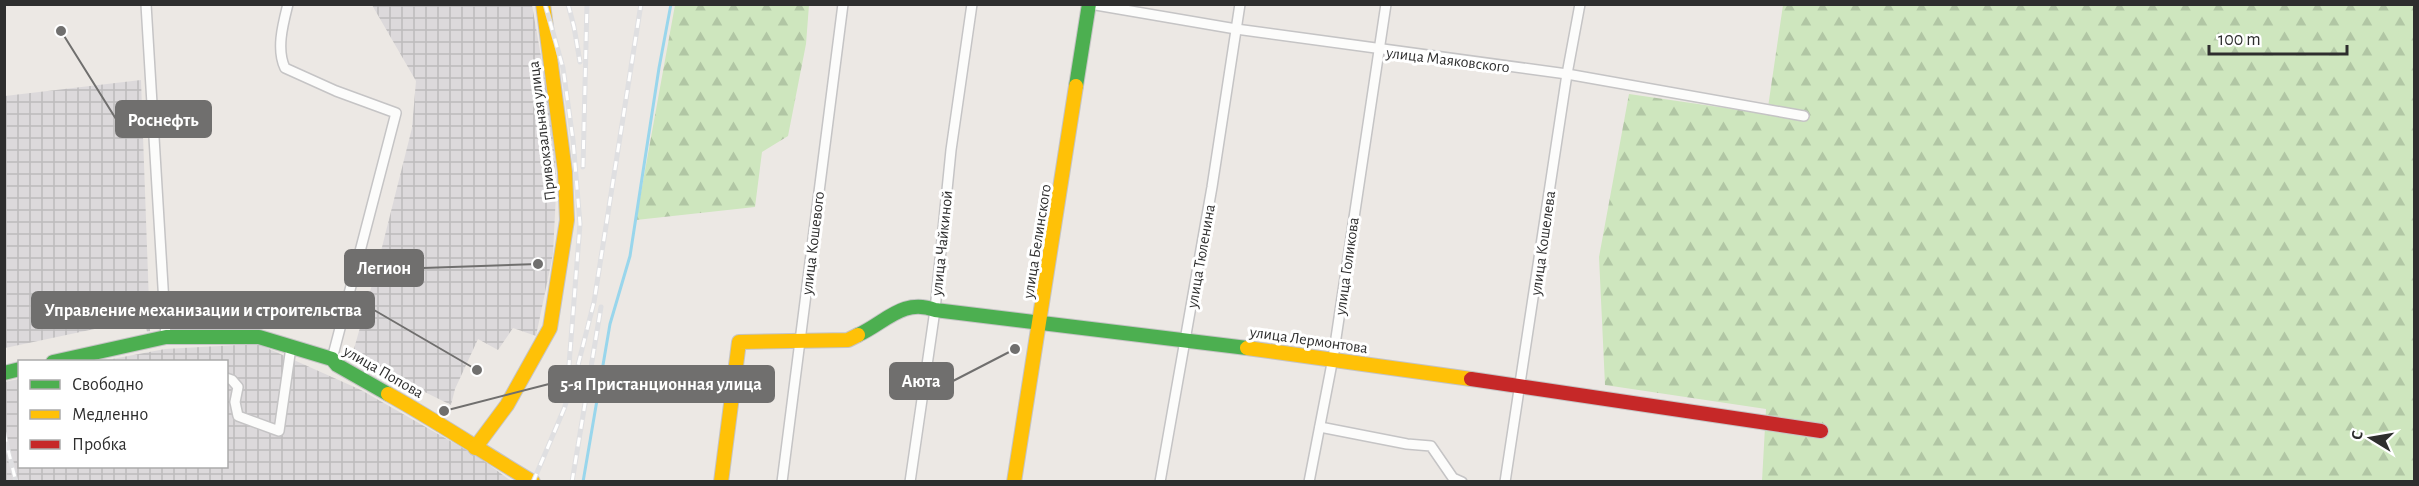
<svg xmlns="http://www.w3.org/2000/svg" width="2419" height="486" font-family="'Alegreya Sans',sans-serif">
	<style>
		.industrial { fill: url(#industrial-grid) }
		.forest { fill: url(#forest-firs) }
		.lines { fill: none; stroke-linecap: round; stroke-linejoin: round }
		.stream { stroke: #99d6ec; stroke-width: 3 }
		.street-casing { stroke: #c5c4c5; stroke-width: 12 }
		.fast-casing { stroke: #c5c4c5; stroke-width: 16 }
		.slow-casing { stroke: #c5c4c5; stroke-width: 16 }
		.jam-casing { stroke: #c5c4c5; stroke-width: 16 }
		.street { stroke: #fcfcfb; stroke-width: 9 }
		.fast { stroke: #4caf50; stroke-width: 14 }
		.slow { stroke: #ffc107; stroke-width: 14 }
		.jam { stroke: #c62828; stroke-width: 14 }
		.rail-casing { stroke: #dfdfe1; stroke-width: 5 }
		.rail { stroke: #fff; stroke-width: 3; stroke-dasharray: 9; stroke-linecap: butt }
		.labels { text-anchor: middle; stroke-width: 6; stroke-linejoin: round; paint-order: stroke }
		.street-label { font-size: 16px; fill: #2e2e2e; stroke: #fff }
		.leader { fill: none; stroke: #706f6e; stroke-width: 2 }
		.callout-dot { fill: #706f6e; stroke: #fff; stroke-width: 2 }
		.callout { fill: #706f6e; stroke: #706f6e; stroke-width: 2 }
		.callout-label { font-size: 18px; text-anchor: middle; font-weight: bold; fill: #fff }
	</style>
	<defs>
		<pattern id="industrial-grid" width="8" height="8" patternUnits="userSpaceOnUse" patternTransform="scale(1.5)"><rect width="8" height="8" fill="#dcd9db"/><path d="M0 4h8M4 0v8" fill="none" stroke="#bdbbbc"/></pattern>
		<pattern id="forest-firs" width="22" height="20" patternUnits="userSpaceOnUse" patternTransform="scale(1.5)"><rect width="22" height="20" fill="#cee6be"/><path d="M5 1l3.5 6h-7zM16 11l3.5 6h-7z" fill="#b1c6a4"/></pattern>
	</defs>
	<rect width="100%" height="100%" fill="#ece8e4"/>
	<g class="industrial">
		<path d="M372,5H532L555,137L556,193L553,254L536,336L513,328L498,350L478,339L455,389L451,405L352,356L377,267L412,128L416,81Z"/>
		<path d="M141,80L150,331L147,332L143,311L103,321L104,327L5,348V96Z"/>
		<path d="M258,344L361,390L480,458L511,481H5L4,382L19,379L20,466H226V362L102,361L165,349Z"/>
	</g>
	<g class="forest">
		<path d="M675,5H809L806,44L788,136L762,152L755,207L636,220Z"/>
		<path d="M1783,5H2414V481H1762L1766,409L1605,385L1599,257L1629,94L1767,114Z"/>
	</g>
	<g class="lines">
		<path class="stream" d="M583,482L610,324L630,256L659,68L671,4"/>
		<defs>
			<g id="street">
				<path d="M146,4L166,337"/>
				<path d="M288,4C283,24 276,49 285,68L336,91L396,113L332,359"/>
				<path d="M1090,4L1236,29L1567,74L1804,116"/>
				<path d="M226,378L232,380L238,387L235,402L238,416L279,431L291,347"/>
				<path d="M1320,427L1407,444L1431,446L1453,478L1462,482"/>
				<path d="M782,482L843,4"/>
				<path d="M910,482L935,310L951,150L972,4"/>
				<path d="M1160,482L1212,187L1240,4"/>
				<path d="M1309,482L1333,358L1386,4"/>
				<path d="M1505,482L1567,74L1580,4"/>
			</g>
			<g id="fast">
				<path d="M1076,86L1089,4"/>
				<path d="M858,335C886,322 903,298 935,310L1247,348"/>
				<path d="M53,362L166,337H259L332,359L337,365L388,394"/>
				<path d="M4,373L20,369"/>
			</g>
			<g id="slow">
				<path d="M1247,348L1471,379"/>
				<path d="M388,394C437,421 484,453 533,482"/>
				<path d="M475,448L507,405L550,328L567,220L565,172L543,4"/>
				<path d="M721,482L739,342L848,340L858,335"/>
				<path d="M1014,482L1076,86"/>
			</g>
			<path id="jam" d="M1471,379L1821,431"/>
		</defs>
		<use href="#street" class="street-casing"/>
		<use href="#fast" class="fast-casing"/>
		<use href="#slow" class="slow-casing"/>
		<use href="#jam" class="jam-casing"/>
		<use href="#street" class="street"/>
		<use href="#fast" class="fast"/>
		<use href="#slow" class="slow"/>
		<use href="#jam" class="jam"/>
		<defs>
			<g id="rail">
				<path d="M545,4L563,68L573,140L580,224L569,365"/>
				<path d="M568,4L574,27L580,62"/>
				<path d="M583,167L587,4"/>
				<path d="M4,433L16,482"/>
				<path d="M533,482L564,409L577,369L594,302L641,4"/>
				<path d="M572,482L601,307"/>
			</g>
		</defs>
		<use href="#rail" class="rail-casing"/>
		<use href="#rail" class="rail"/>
	</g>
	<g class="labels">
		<g class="street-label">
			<text transform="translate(1448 59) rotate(7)" y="6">улица Маяковского</text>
			<text transform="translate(541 131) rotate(-97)" y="6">Привокзальная улица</text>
			<text transform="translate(1036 241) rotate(-81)" y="6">улица Белинского</text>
			<text transform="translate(812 243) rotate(-83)" y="6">улица Кошевого</text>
			<text transform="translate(941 243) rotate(-84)" y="6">улица Чайкиной</text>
			<text transform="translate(1542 243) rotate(-82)" y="6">улица Кошелева</text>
			<text transform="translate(1200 256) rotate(-80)" y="6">улица Тюленина</text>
			<text transform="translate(1346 266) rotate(-82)" y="6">улица Голикова</text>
			<text transform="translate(1309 339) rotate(8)" y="6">улица Лермонтова</text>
			<text transform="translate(384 371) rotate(30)" y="6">улица Попова</text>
		</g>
	</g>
	<path class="leader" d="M61 31L116 119M538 264L423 268M477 370L374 310M1015 349L953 381M444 411L549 384"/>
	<g class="callout-dot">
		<circle cx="61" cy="31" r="6"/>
		<circle cx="538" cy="264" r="6"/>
		<circle cx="477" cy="370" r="6"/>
		<circle cx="1015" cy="349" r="6"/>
		<circle cx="444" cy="411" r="6"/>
	</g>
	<g class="callout">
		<rect x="116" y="101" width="95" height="36" rx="6"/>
		<rect x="345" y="250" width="78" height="36" rx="6"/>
		<rect x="32" y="292" width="342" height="36" rx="6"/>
		<rect x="890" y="363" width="63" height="36" rx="6"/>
		<rect x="549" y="366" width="225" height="36" rx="6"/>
	</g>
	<g class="callout-label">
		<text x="163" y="126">Роснефть</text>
		<text x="384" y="274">Легион</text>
		<text x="203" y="316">Управление механизации и строительства</text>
		<text x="921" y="387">Аюта</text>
		<text x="661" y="390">5-я Пристанционная улица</text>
	</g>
	<rect width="2419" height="486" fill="none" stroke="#2e2e2e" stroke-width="12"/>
	<rect x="18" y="360" width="210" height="108" fill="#ffffff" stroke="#ababab" stroke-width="1.5"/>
	<rect x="30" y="380" width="30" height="9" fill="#4caf50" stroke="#ababab" stroke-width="1.5"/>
	<text x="72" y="390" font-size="18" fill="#2e2e2e">Свободно</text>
	<rect x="30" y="410" width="30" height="9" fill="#ffc107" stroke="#ababab" stroke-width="1.5"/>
	<text x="72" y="420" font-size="18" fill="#2e2e2e">Медленно</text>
	<rect x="30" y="440" width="30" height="9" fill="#c62828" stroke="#ababab" stroke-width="1.5"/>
	<text x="72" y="450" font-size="18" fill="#2e2e2e">Пробка</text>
	<g transform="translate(2371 438) rotate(281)" stroke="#ffffff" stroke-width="4.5" paint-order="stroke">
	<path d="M0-4.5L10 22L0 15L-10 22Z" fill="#2e2e2e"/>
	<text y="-9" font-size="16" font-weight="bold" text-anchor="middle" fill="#2e2e2e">С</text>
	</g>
	<path d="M2209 45v9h138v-9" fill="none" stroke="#2e2e2e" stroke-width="3"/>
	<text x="2218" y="45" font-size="18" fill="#2e2e2e" stroke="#ffffff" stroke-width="4.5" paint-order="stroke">100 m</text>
</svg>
